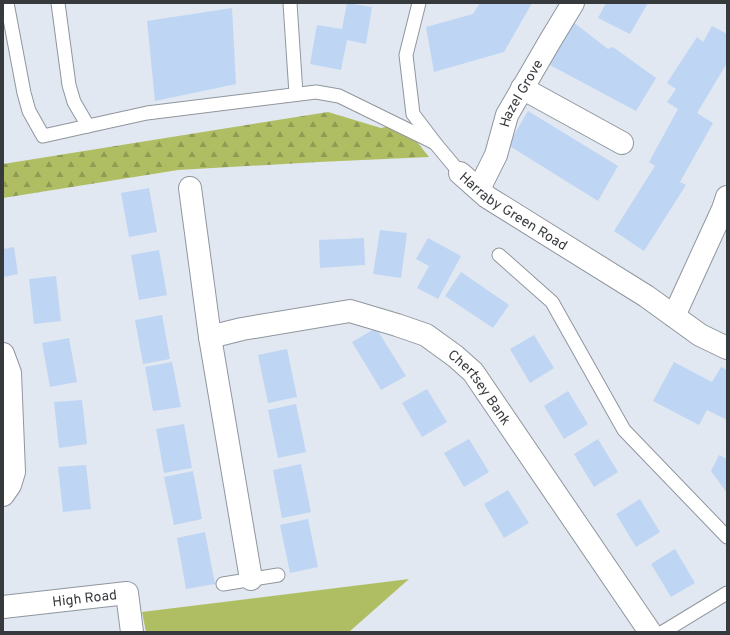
<svg xmlns="http://www.w3.org/2000/svg" width="730" height="635" font-family="Overpass,sans-serif">
	<style>
		.forest { fill: url(#forest-firs) }
		.garden { fill: #b0be63 }
		.building { fill: #bfd5f4 }
		.lines { fill: none; stroke-linecap: round; stroke-linejoin: round }
		.service-casing { stroke: #90969e; stroke-width: 15 }
		.minor-casing { stroke: #90969e; stroke-width: 24 }
		.service { stroke: #fff; stroke-width: 13 }
		.minor { stroke: #fff; stroke-width: 22 }
		.labels { text-anchor: middle; stroke-width: 4; stroke-linejoin: round; paint-order: stroke }
		.street-label { font-size: 14px; fill: #373a3d; stroke: #e1e8f1 }
	</style>
	<defs>
		<pattern id="forest-firs" width="22" height="20" patternUnits="userSpaceOnUse"><rect width="22" height="20" fill="#b0be63"/><path d="M5 1l3.5 6h-7zM16 11l3.5 6h-7z" fill="#909b53"/></pattern>
	</defs>
	<rect width="100%" height="100%" fill="#e1e8f1"/>
	<path class="forest" d="M328,112L381,128L402,123L429,157L319,162L178,170L3,198V164Z"/>
	<path class="garden" d="M409,579L349,632H146L142,612Z"/>
	<g class="building">
		<path d="M347,3L372,7L366,44L347,40L341,70L310,64L317,25L342,29Z"/>
		<path d="M480,3H532L504,52L434,72L426,27L473,14Z"/>
		<path d="M606,3H648L630,34L598,18Z"/>
		<path d="M232,8L236,84L155,101L147,21Z"/>
		<path d="M573,22L608,49L613,47L656,78L636,111L548,64Z"/>
		<path d="M712,26L727,34V63L697,113L713,123L680,182L686,185L644,251L614,231L655,166L649,162L678,109L667,102L676,89L667,83L697,37L703,42Z"/>
		<path d="M528,111L618,166L598,201L508,145Z"/>
		<path d="M149,188L157,232L129,237L121,193Z"/>
		<path d="M380,230L407,233L401,278L373,274Z"/>
		<path d="M364,238L365,265L320,268L319,240Z"/>
		<path d="M428,238L461,256L438,299L417,288L429,266L416,259Z"/>
		<path d="M14,247L18,274L3,277V249Z"/>
		<path d="M159,250L167,295L139,300L131,255Z"/>
		<path d="M461,272L509,305L493,328L445,296Z"/>
		<path d="M56,276L61,321L34,324L29,279Z"/>
		<path d="M162,315L170,359L143,364L135,320Z"/>
		<path d="M376,328L406,376L381,390L352,342Z"/>
		<path d="M534,335L554,368L530,383L510,349Z"/>
		<path d="M69,338L77,382L50,387L42,343Z"/>
		<path d="M287,349L297,397L268,403L258,355Z"/>
		<path d="M172,362L181,407L153,411L145,367Z"/>
		<path d="M674,362L712,382L721,367L727,370V420L707,410L699,425L653,401Z"/>
		<path d="M427,389L447,422L422,437L402,403Z"/>
		<path d="M568,391L588,424L564,439L544,406Z"/>
		<path d="M82,400L87,444L59,448L54,402Z"/>
		<path d="M296,404L306,452L278,458L268,410Z"/>
		<path d="M184,424L192,468L164,473L156,429Z"/>
		<path d="M469,439L489,472L464,487L444,453Z"/>
		<path d="M598,439L618,472L594,487L574,454Z"/>
		<path d="M719,455L727,459V493L711,471Z"/>
		<path d="M301,464L311,512L282,518L273,470Z"/>
		<path d="M86,465L91,509L63,512L58,467Z"/>
		<path d="M193,471L202,519L174,525L164,477Z"/>
		<path d="M508,490L529,523L504,538L484,504Z"/>
		<path d="M640,499L660,532L636,547L616,514Z"/>
		<path d="M308,519L318,567L290,573L280,525Z"/>
		<path d="M205,532L215,584L186,589L177,538Z"/>
		<path d="M675,549L695,583L671,597L651,564Z"/>
	</g>
	<g class="lines">
		<defs>
			<g id="service">
				<path d="M7,3L24,93L29,111L43,136L88,126"/>
				<path d="M58,3L69,85L74,102L88,126L147,113L316,92L339,96L435,143"/>
				<path d="M290,3L296,94"/>
				<path d="M419,3L406,55L413,114L435,143L460,173"/>
				<path d="M499,255L552,302L624,430L727,537"/>
				<path d="M223,584L278,575"/>
				<path d="M663,632L727,593"/>
			</g>
			<g id="minor">
				<path d="M522,88L622,143"/>
				<path id="s1" d="M460,173L487,197L646,296L700,335L727,348"/>
				<path d="M190,188L210,337L251,579"/>
				<path id="s2" d="M479,189L496,155L507,115L550,41L573,3"/>
				<path d="M674,316L723,209L727,197"/>
				<path id="s3" d="M210,337L242,329L350,311L397,325L426,335L455,356L473,372L650,632"/>
				<path d="M3,354L10,373L14,472L10,485L3,495"/>
				<path id="s4" d="M3,607L127,593L132,632"/>
			</g>
		</defs>
		<use href="#service" class="service-casing"/>
		<use href="#minor" class="minor-casing"/>
		<use href="#service" class="service"/>
		<use href="#minor" class="minor"/>
	</g>
	<g class="labels">
		<g class="street-label">
			<text dy="5" stroke="none"><textPath href="#s2" startOffset="105">Hazel Grove</textPath></text>
			<text dy="5" stroke="none"><textPath href="#s1" startOffset="66">Harraby Green Road</textPath></text>
			<text dy="5" stroke="none"><textPath href="#s3" startOffset="298">Chertsey Bank</textPath></text>
			<text dy="5" stroke="none"><textPath href="#s4" startOffset="82">High Road</textPath></text>
		</g>
	</g>
	<rect width="730" height="635" fill="none" stroke="#373a3d" stroke-width="8"/>
</svg>
